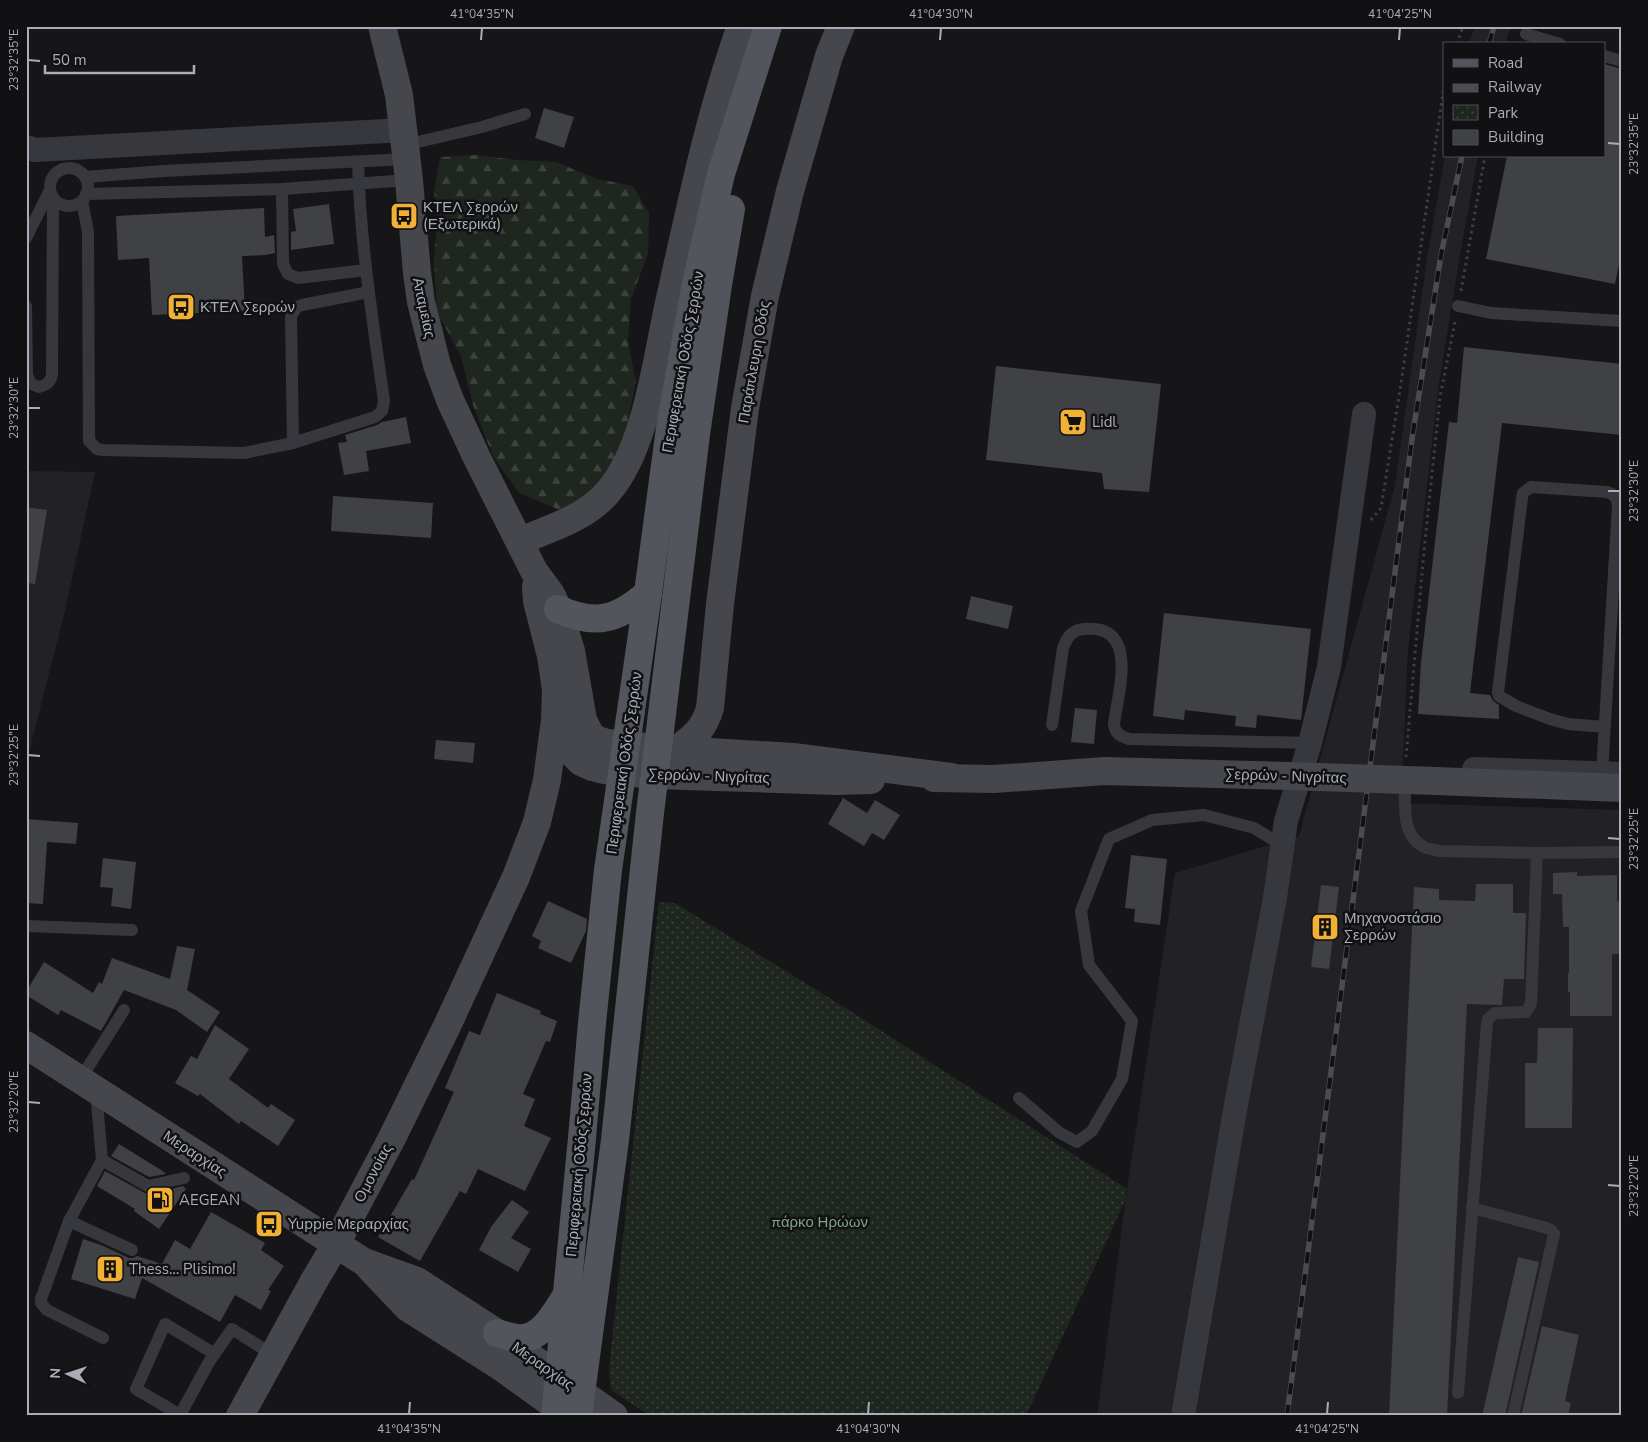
<svg xmlns="http://www.w3.org/2000/svg" width="1648" height="1442" font-family="'Nunito Sans',sans-serif">
	<style>
		.built { fill: #222225 }
		.forest { fill: url(#forest-firs) }
		.park { fill: url(#park-dots) }
		.building { fill: #404145 }
		.lines { fill: none; stroke-linecap: round; stroke-linejoin: round }
		.path { stroke: #3d3f44; stroke-width: 3; stroke-dasharray: 2.5 4; stroke-linecap: butt }
		.lane { stroke: #37383d; stroke-width: 12 }
		.street { stroke: #37383d; stroke-width: 24 }
		.secondary { stroke: #45474d; stroke-width: 28 }
		.primary { stroke: #53555c; stroke-width: 28 }
		.rail-casing { stroke: #4a4c52; stroke-width: 5.5 }
		.rail { stroke: #111113; stroke-width: 4; stroke-dasharray: 11; stroke-linecap: butt }
		.secondary-bridge { stroke: #45474d; stroke-width: 28 }
		.ticks { fill: none; stroke: #a8adb8; stroke-width: 2 }
		.labels { text-anchor: middle; stroke-width: 5; stroke-linejoin: round; paint-order: stroke }
		.poi-label { font-size: 15px; fill: #a8adb8; stroke: #111113; text-anchor: start }
		.street-label { font-size: 15px; fill: #a8adb8; stroke: #111113 }
		.park-label { font-size: 15px; fill: #7fa381; stroke: #111113 }
		.neatline { fill: none; stroke: #a8adb8; stroke-width: 2 }
		.ticks-label { font-size: 12px; text-anchor: middle; fill: #a8adb8 }
	</style>
	<defs>
		<pattern id="forest-firs" width="22" height="20" patternUnits="userSpaceOnUse" patternTransform="scale(1.25)"><rect width="22" height="20" fill="#1e261f"/><path d="M5 1l3.5 6h-7zM16 11l3.5 6h-7z" fill="#3c433d"/></pattern>
		<pattern id="park-dots" width="8" height="8" patternUnits="userSpaceOnUse" patternTransform="scale(1.25)"><rect width="8" height="8" fill="#1e261f"/><path d="M2 2h.1M6 6h.1" fill="none" stroke="#3c433d" stroke-width="1.8" stroke-linecap="round"/></pattern>
	</defs>
	<rect width="100%" height="100%" fill="#161618"/>
	<g class="built">
		<path d="M1475,26H1511L1505,44H1469Z"/>
		<path d="M1445,156H1478L1460,255L1439,383L1408,649L1401,803L1622,810V1416H1097L1127,1189L1175,873L1299,836L1395,485L1428,252Z"/>
		<path d="M26,471L95,472L65,611L26,764Z"/>
	</g>
	<path class="forest" d="M476,155L518,160L556,162L597,179L633,186L649,213L648,254L631,299L628,343L636,381L620,463L593,497L562,511L519,493L493,456L473,405L461,356L437,312L434,260L437,220L434,191L440,157Z"/>
	<path class="park" d="M659,902L675,903L852,1012L1127,1189L1125,1201L1026,1416H650L611,1390L609,1371L612,1340Z"/>
	<g class="building">
		<path d="M1604,64L1622,69V249L1615,284L1486,259L1507,156H1604Z"/>
		<path d="M544,108L574,117L564,148L535,138Z"/>
		<path d="M329,204L334,244L291,250V232L296,231L293,209Z"/>
		<path d="M264,208L265,237L274,235L275,253L266,255L242,256L245,311L152,315L149,258L118,260L116,216Z"/>
		<path d="M1464,347L1622,364V435L1502,423L1470,693L1490,695L1493,701L1499,705V719L1418,714L1421,662L1449,422L1457,423Z"/>
		<path d="M996,366L1161,384L1149,492L1104,489L1102,473L986,460Z"/>
		<path d="M406,417L411,443L366,451L369,471L344,475L338,443L347,442L345,435L377,425L382,422Z"/>
		<path d="M333,496L433,503L431,538L331,531Z"/>
		<path d="M26,507L47,510L35,584L26,583Z"/>
		<path d="M971,596L1013,606L1008,629L966,619Z"/>
		<path d="M1164,613L1311,629L1301,720L1257,715L1256,728L1235,726L1236,716L1185,710L1184,720L1153,716Z"/>
		<path d="M1075,708L1097,710L1094,744L1071,742Z"/>
		<path d="M436,740L475,743L473,763L434,759Z"/>
		<path d="M843,798L867,813L875,800L900,815L884,840L872,833L864,846L828,824Z"/>
		<path d="M26,819L78,823L76,844L47,842L43,904L26,903Z"/>
		<path d="M1131,855L1167,859L1160,925L1134,922L1135,909L1125,908Z"/>
		<path d="M103,858L136,862L131,909L111,906L113,888L100,887Z"/>
		<path d="M1577,872V876L1617,875V901H1622V954H1612V1016H1570V992H1568V973H1569V927H1563L1562,894H1553V873Z"/>
		<path d="M1476,884H1513V913H1526L1524,979H1504L1502,1005L1467,1004L1447,1416H1389L1414,887L1439,889V900L1475,901Z"/>
		<path d="M1321,885L1339,887L1329,969L1311,967Z"/>
		<path d="M548,901L587,919L586,931L571,963L538,948L541,941L532,936Z"/>
		<path d="M177,946L195,949L187,990L220,1012L207,1032L176,1010L124,990L101,1031L61,1010L58,1015L26,995V992L44,962L93,993L99,982L102,984L112,958L170,979Z"/>
		<path d="M497,993L541,1011L540,1014L557,1021L550,1042L546,1041L523,1094L535,1099L524,1126L551,1138L525,1191L478,1169L466,1194L460,1191L420,1261L378,1237L412,1179L414,1180L454,1092L445,1088L469,1031L480,1035Z"/>
		<path d="M215,1025L249,1049L229,1079L268,1108L271,1104L295,1120L278,1146L241,1121L239,1124L200,1094L198,1096L175,1083L191,1056L197,1059Z"/>
		<path d="M1538,1028H1573L1572,1128H1525V1063H1537Z"/>
		<path d="M119,1144L161,1170L166,1174L149,1177L111,1156Z"/>
		<path d="M105,1171L145,1193L150,1194L183,1186L186,1189L159,1229L134,1211L135,1209L97,1186Z"/>
		<path d="M512,1200L529,1212L511,1238L531,1249L518,1272L479,1250L491,1227Z"/>
		<path d="M211,1212L265,1243L261,1250L284,1266L268,1290L271,1291L261,1310L235,1295L220,1322L142,1278L135,1299L71,1279L83,1239L101,1245L129,1258H133L137,1256L162,1264L175,1240L190,1249Z"/>
		<path d="M1518,1257L1539,1262L1505,1416H1482Z"/>
		<path d="M1542,1326L1579,1335L1565,1401L1571,1403L1568,1416H1521Z"/>
	</g>
	<g class="lines">
		<g class="path">
			<path d="M1457,44L1463,26"/>
			<path d="M1461,291L1485,156"/>
			<path d="M1371,520L1381,508L1400,390L1444,86"/>
			<path d="M1406,757L1424,551L1440,397L1455,322"/>
		</g>
		<g class="lane">
			<path d="M1526,34L1560,44"/>
			<path d="M1604,56L1622,61"/>
			<path d="M405,145L482,127L525,114"/>
			<circle cx="69" cy="187" r="19"/>
			<path d="M85,177L164,171L407,159"/>
			<path d="M282,189L283,264L288,274L298,278L366,270"/>
			<path d="M86,194L282,189L409,180"/>
			<path d="M82,201L88,232L89,441L97,449L103,450L244,453L293,443L375,417L382,411L384,401C373,322 360,242 358,162"/>
			<path d="M26,238L50,190"/>
			<path d="M26,306L27,375L31,384L39,387C47,385 51,382 52,374L53,197"/>
			<path d="M1458,306L1491,313L1622,321"/>
			<path d="M293,443L291,316L297,307L302,305L369,292"/>
			<path d="M1052,725L1063,648C1067,637 1072,630 1084,629C1140,624 1118,692 1114,724C1115,734 1120,736 1129,739L1310,743"/>
			<path d="M1602,773L1618,505C1617,497 1614,494 1607,492L1531,487L1523,493L1522,498L1498,692L1499,696L1516,706L1550,719L1568,724L1605,727"/>
			<path d="M1405,777C1406,801 1399,834 1424,847C1428,849 1435,850 1439,851L1537,853L1622,852"/>
			<path d="M26,926L132,930"/>
			<path d="M80,1080L124,1010"/>
			<path d="M96,1090L102,1160L148,1186L184,1178"/>
			<path d="M1019,1098L1060,1133L1077,1142L1092,1131L1122,1079L1132,1021L1089,965L1081,911L1109,839L1152,820L1204,815L1254,828L1283,846"/>
			<path d="M102,1160L69,1221L41,1299V1303L47,1310L103,1338"/>
			<path d="M1472,1208L1547,1228L1551,1230L1554,1234L1513,1416"/>
			<path d="M69,1221L132,1250"/>
			<path d="M215,1354L165,1324L136,1389L180,1415L209,1362L232,1329L273,1355"/>
			<path d="M1458,1393L1487,1023L1488,1019L1495,1013L1526,1012L1531,1004L1537,853"/>
		</g>
		<g class="street">
			<path d="M26,147L35,150L404,130"/>
			<path d="M1474,769L1622,774"/>
			<path d="M1183,1416L1235,1110L1275,898L1286,821L1310,743L1329,667L1364,414"/>
		</g>
		<g class="secondary">
			<path d="M382,26L399,95L409,180L417,273L421,302L437,365L450,400L477,458L534,571L551,594L558,609L571,651L583,720L590,734L595,739L607,743L676,750L793,757L951,777"/>
			<path d="M520,541C551,528 586,518 608,492C648,446 657,353 671,294C691,204 710,113 741,26"/>
			<path d="M536,587L537,601L551,656L556,690L555,720L561,736L567,748L581,762L592,767L604,770L655,775L837,781L871,780"/>
			<path d="M676,750C694,737 704,729 710,708L720,604L745,408L765,296L790,191L829,56L841,26"/>
			<path d="M934,778L994,779L1105,771L1289,776"/>
			<path d="M1436,781L1622,788"/>
			<path d="M26,1045L364,1262L417,1281L497,1333L614,1416"/>
			<path d="M369,1267L408,1308L501,1367L569,1416"/>
			<path d="M240,1416L314,1281L336,1244L392,1138L447,1026L516,877L537,822L547,780L555,720"/>
		</g>
		<g class="primary">
			<path d="M558,609C595,626 618,620 648,593"/>
			<path d="M497,1333C504,1335 510,1337 517,1338C541,1341 555,1313 566,1296"/>
			<path d="M555,1416L582,1138L592,1023L608,870L648,593L670,428L696,283L721,174L768,26"/>
			<path d="M578,1416L615,1140L650,813L696,434L718,285L731,209"/>
		</g>
		<defs>
			<g id="rail">
				<path d="M1489,44L1494,26"/>
				<path d="M1287,1416L1412,439L1441,255L1462,156"/>
			</g>
		</defs>
		<use href="#rail" class="rail-casing"/>
		<use href="#rail" class="rail"/>
		<path class="secondary-bridge" d="M1289,776L1436,781"/>
	</g>
	<path class="ticks" d="M481,40L482,28M940,40L941,28M1399,40L1400,28M28,60L40,61M1608,143L1620,144M28,408H40M1608,491H1620M28,755L40,756M1608,838L1620,839M28,1102L40,1103M1608,1185L1620,1186M409,1414L410,1402M868,1414L869,1402M1327,1414L1328,1402"/>
	<defs>
		<symbol id="bus-square" viewBox="-11 -11 22 22"><rect x="-9" y="-9" width="18" height="18" rx="4" fill="#f2b134" stroke="#111113"/><path d="M-5-6H5V4H4V6H2V4H-2V6H-4V4H-5ZM-3.5-4V0h7V-4ZM-3.5 1.2v1.5H-2V1.2ZM2 1.2v1.5H3.5V1.2Z" fill="#111"/></symbol>
		<symbol id="supermarket-square" viewBox="-11 -11 22 22"><rect x="-9" y="-9" width="18" height="18" rx="4" fill="#f2b134" stroke="#111113"/><path d="M-6-5.5h2.5l.6 2H6L4.5 2H-2.5L-4.4-4H-6ZM-1.5 3.2a1.3 1.3 0 1 0 .1 0ZM3 3.2a1.3 1.3 0 1 0 .1 0Z" fill="#111"/></symbol>
		<symbol id="building-square" viewBox="-11 -11 22 22"><rect x="-9" y="-9" width="18" height="18" rx="4" fill="#f2b134" stroke="#111113"/><path d="M-4-6H4V6H1V3H-1V6H-4ZM-2.5-4.3h1.7v1.8h-1.7ZM.8-4.3h1.7v1.8H.8ZM-2.5-1h1.7V.8h-1.7ZM.8-1h1.7V.8H.8Z" fill="#111"/></symbol>
		<symbol id="fuel-square" viewBox="-11 -11 22 22"><rect x="-9" y="-9" width="18" height="18" rx="4" fill="#f2b134" stroke="#111113"/><path d="M-5.5-6h7V0h2V4h1.3V-2.5L3-4.5l.8-.8L6-3V5H2.5V1h-1V6h-7ZM-4.2-4.7v3.2H.2V-4.7Z" fill="#111"/></symbol>
	</defs>
	<g fill-rule="evenodd">
		<use href="#bus-square" x="388" y="200" width="32" height="32"/>
		<use href="#bus-square" x="165" y="291" width="32" height="32"/>
		<use href="#supermarket-square" x="1057" y="406" width="32" height="32"/>
		<use href="#building-square" x="1309" y="911" width="32" height="32"/>
		<use href="#fuel-square" x="144" y="1184" width="32" height="32"/>
		<use href="#bus-square" x="253" y="1208" width="32" height="32"/>
		<use href="#building-square" x="94" y="1253" width="32" height="32"/>
	</g>
	<g class="labels">
		<g class="poi-label">
			<text x="423" y="212">ΚΤΕΛ Σερρών<tspan x="423" dy="17">(Εξωτερικά)</tspan></text>
			<text x="200" y="312">ΚΤΕΛ Σερρών</text>
			<text x="1092" y="427">Lidl</text>
			<text x="1344" y="923">Μηχανοστάσιο<tspan x="1344" dy="17">Σερρών</tspan></text>
			<text x="179" y="1205">AEGEAN</text>
			<text x="288" y="1229">Yuppie Μεραρχίας</text>
			<text x="129" y="1274">Thess… Plisimo!</text>
		</g>
		<g class="street-label">
			<text transform="translate(424 308) rotate(78)" y="5">Απαμείας</text>
			<text transform="translate(683 362) rotate(-80)" y="5">Περιφερειακή Οδός Σερρών</text>
			<text transform="translate(754 362) rotate(-80)" y="5">Παράπλευρη Οδός</text>
			<text transform="translate(624 763) rotate(-82)" y="5">Περιφερειακή Οδός Σερρών</text>
			<text transform="translate(709 776) rotate(2)" y="5">Σερρών - Νιγρίτας</text>
			<text transform="translate(1286 776) rotate(2)" y="5">Σερρών - Νιγρίτας</text>
			<text transform="translate(195 1154) rotate(33)" y="5">Μεραρχίας</text>
			<text transform="translate(579 1165) rotate(-85)" y="5">Περιφερειακή Οδός Σερρών</text>
			<text transform="translate(373 1173) rotate(-62)" y="5">Ομονοίας</text>
			<text transform="translate(543 1366) rotate(35)" y="5">Μεραρχίας</text>
		</g>
		<g class="park-label">
			<text x="820" y="1227">πάρκο Ηρώων</text>
		</g>
	</g>
	<rect width="1648" height="1442" fill="none" stroke="#111113" stroke-width="55"/>
	<rect x="1443" y="42" width="162" height="115" fill="#111113" stroke="#4d4f55"/>
	<rect x="1453" y="59" width="25" height="8" fill="#53555c" stroke="#4d4f55"/>
	<text x="1488" y="68" font-size="15" fill="#a8adb8">Road</text>
	<rect x="1453" y="84" width="25" height="8" fill="#4a4c52" stroke="#4d4f55"/>
	<text x="1488" y="92" font-size="15" fill="#a8adb8">Railway</text>
	<rect x="1453" y="105" width="25" height="15" fill="url(#park-dots)" stroke="#4d4f55"/>
	<text x="1488" y="118" font-size="15" fill="#a8adb8">Park</text>
	<rect x="1453" y="130" width="25" height="15" fill="#404145" stroke="#4d4f55"/>
	<text x="1488" y="142" font-size="15" fill="#a8adb8">Building</text>
	<g transform="translate(68 1374) rotate(273)" stroke="#111113" stroke-width="4" paint-order="stroke">
	<path d="M0-4L9 19L0 12L-9 19Z" fill="#a8adb8"/>
	<text y="-8" font-size="14" font-weight="bold" text-anchor="middle" fill="#a8adb8">N</text>
	</g>
	<path d="M45 65v8h149v-8" fill="none" stroke="#a8adb8" stroke-width="2.5"/>
	<text x="52" y="65" font-size="15" fill="#a8adb8" stroke="#111113" stroke-width="4" paint-order="stroke">50 m</text>
	<rect x="28" y="28" width="1592" height="1386" class="neatline"/>
	<g class="ticks-label">
		<text x="482" y="18">41°04'35"N</text>
		<text x="941" y="18">41°04'30"N</text>
		<text x="1400" y="18">41°04'25"N</text>
		<text transform="translate(14 60) rotate(-90)" y="4">23°32'35"E</text>
		<text transform="translate(1634 144) rotate(-90)" y="4">23°32'35"E</text>
		<text transform="translate(14 408) rotate(-90)" y="4">23°32'30"E</text>
		<text transform="translate(1634 491) rotate(-90)" y="4">23°32'30"E</text>
		<text transform="translate(14 755) rotate(-90)" y="4">23°32'25"E</text>
		<text transform="translate(1634 839) rotate(-90)" y="4">23°32'25"E</text>
		<text transform="translate(14 1102) rotate(-90)" y="4">23°32'20"E</text>
		<text transform="translate(1634 1186) rotate(-90)" y="4">23°32'20"E</text>
		<text x="409" y="1433">41°04'35"N</text>
		<text x="868" y="1433">41°04'30"N</text>
		<text x="1327" y="1433">41°04'25"N</text>
	</g>
</svg>
